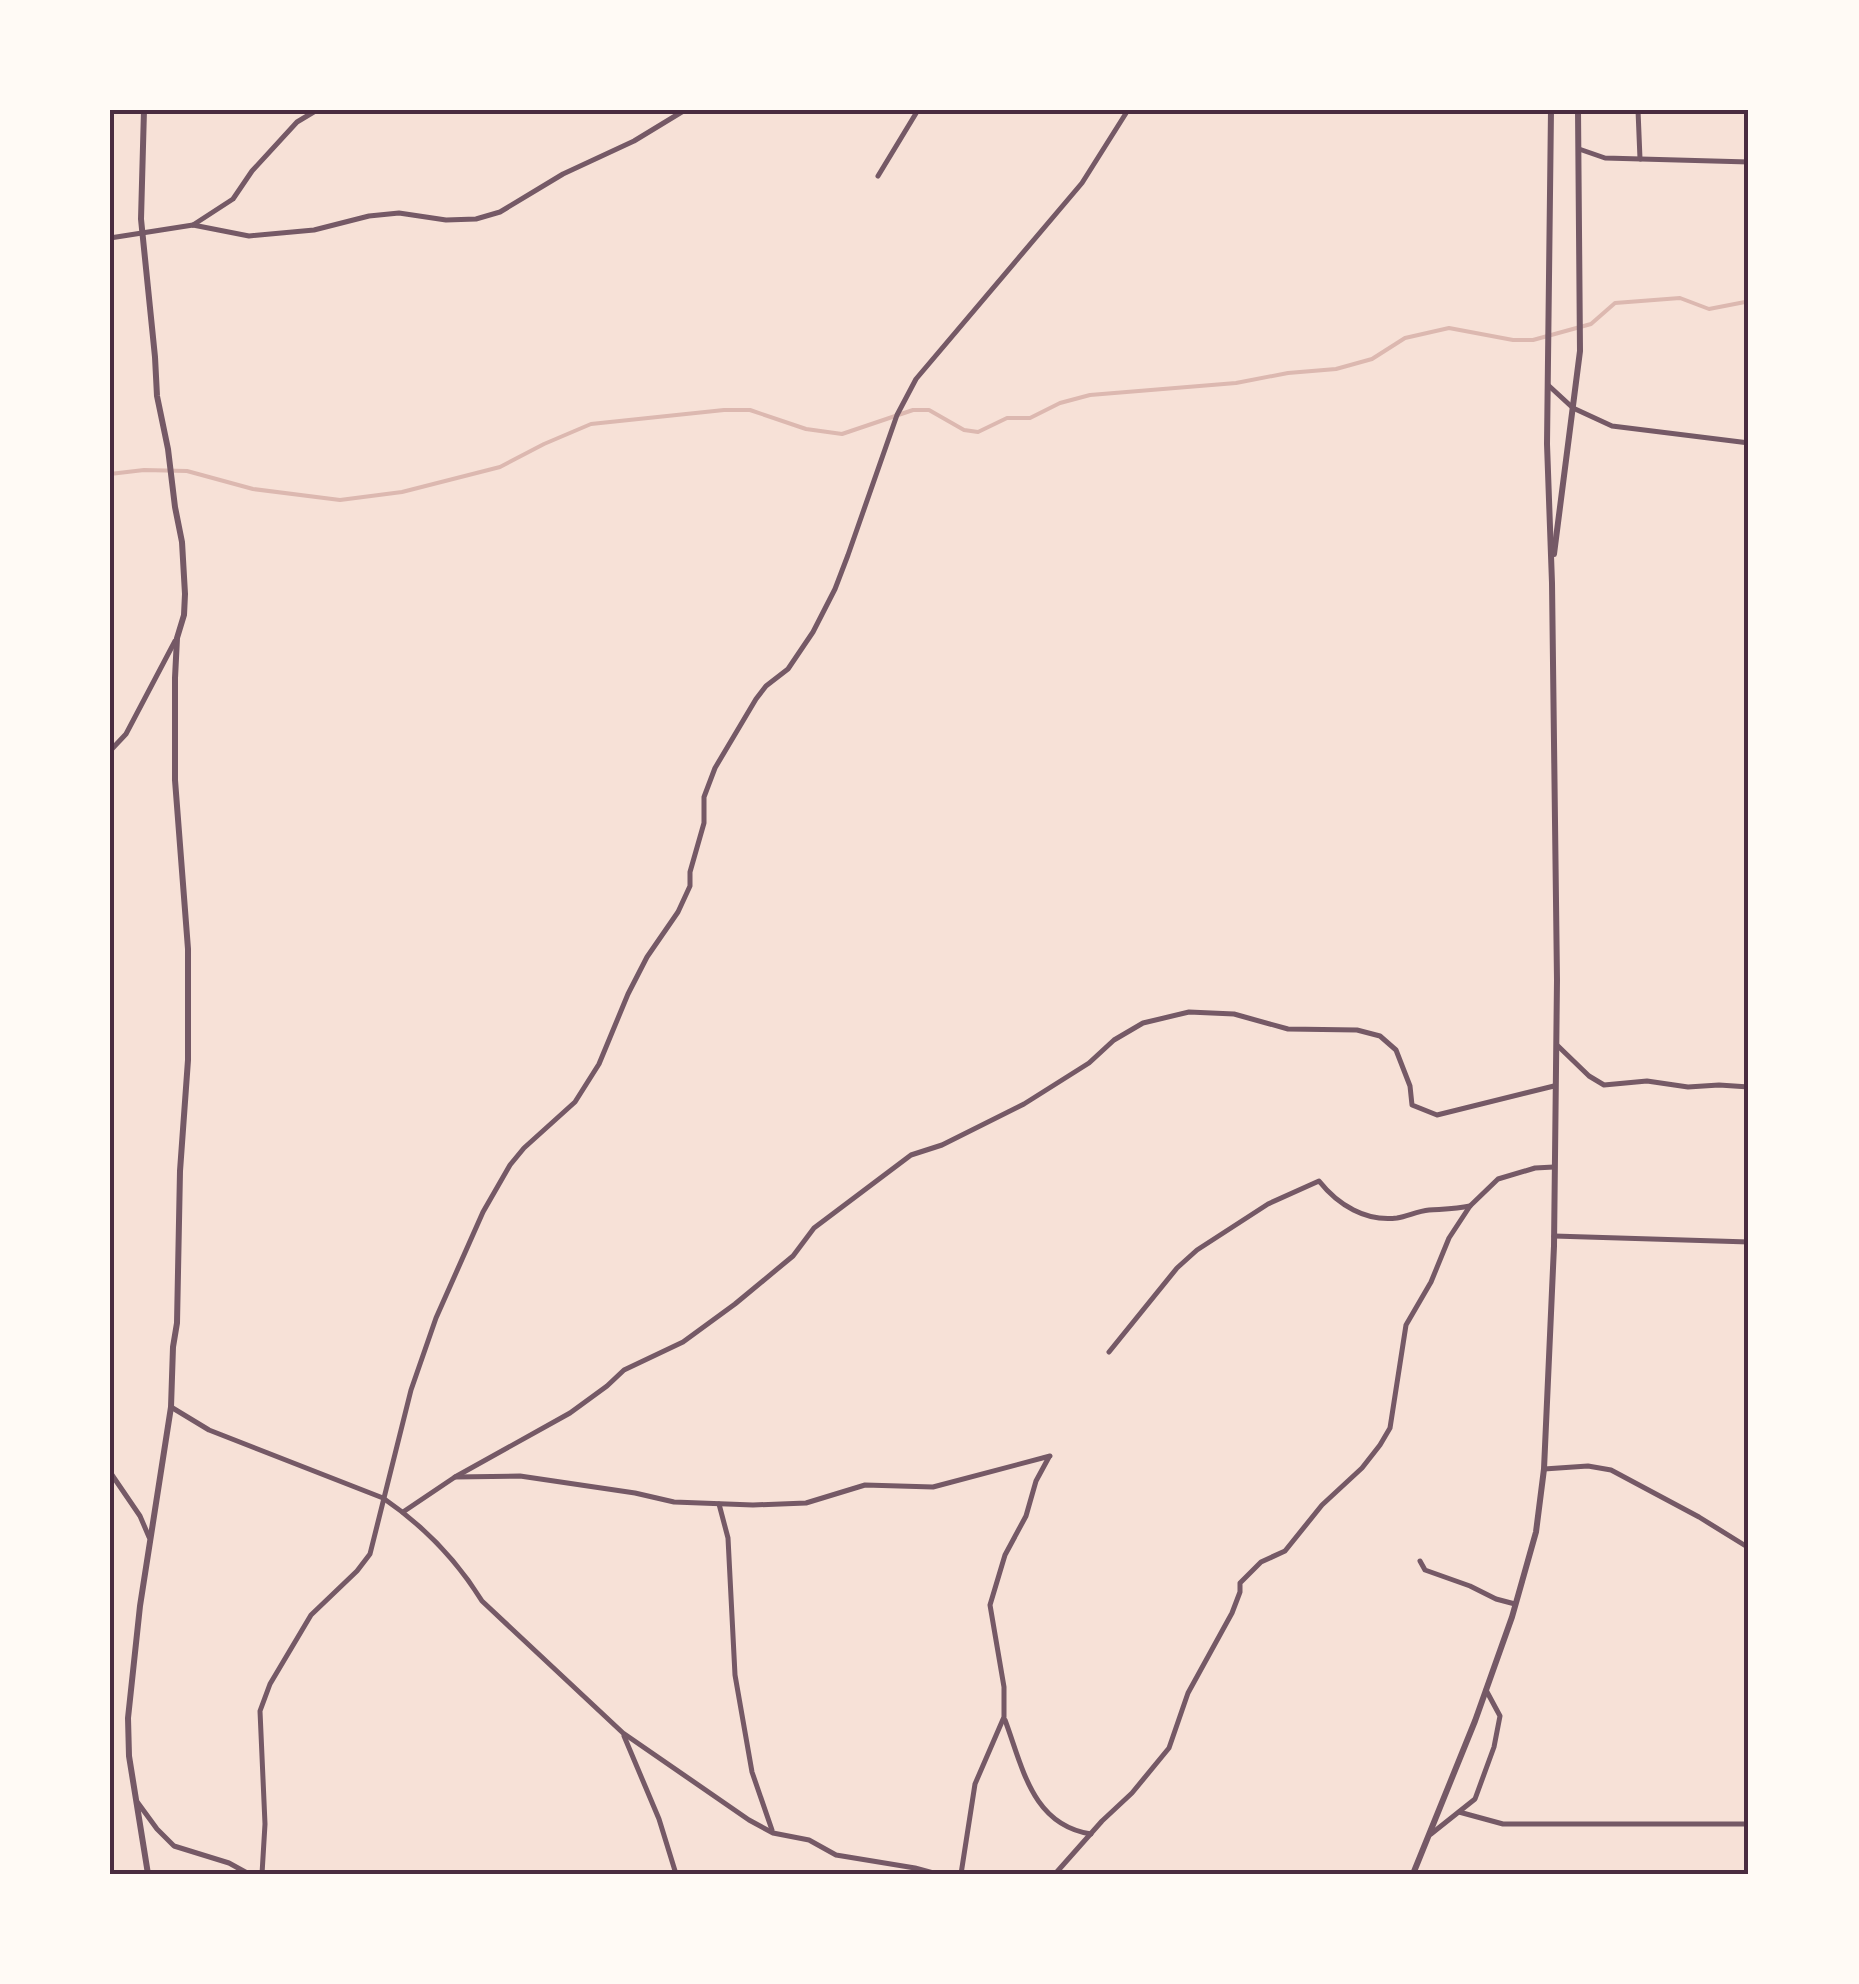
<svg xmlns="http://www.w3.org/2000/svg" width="1859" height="1984" font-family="Quicksand,sans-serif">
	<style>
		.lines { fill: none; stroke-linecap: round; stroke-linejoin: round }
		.stream { stroke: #dcb8b0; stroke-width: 4 }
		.minor { stroke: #755966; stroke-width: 5 }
		.tertiary { stroke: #755966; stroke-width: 6 }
		.neatline { fill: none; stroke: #4a2c40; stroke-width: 4 }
	</style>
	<rect width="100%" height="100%" fill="#f7e1d7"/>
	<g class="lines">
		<path class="stream" d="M110,474L144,470L187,471L253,489L340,500L402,492L500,467L544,444L591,424L724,410H750L806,429L842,434L913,410H929L964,430L978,432L1007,418H1030L1060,403L1090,395L1236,383L1288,373L1336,369L1372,359L1405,338L1449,328L1513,340H1533L1591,324L1615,303L1680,298L1709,309L1745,302L1749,305"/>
		<g class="minor">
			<path d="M1638,110L1640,159"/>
			<path d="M1579,149L1605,158L1749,162"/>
			<path d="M878,176L918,110"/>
			<path d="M193,225L233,199L252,171L297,122L317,110"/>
			<path d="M110,238L193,225L249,236L314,230L369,216L399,213L446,220L476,219L500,212L563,174L634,141L685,110"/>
			<path d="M1548,385L1573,408L1612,426L1749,443"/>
			<path d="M110,751L126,734L175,641"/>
			<path d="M1558,1046L1589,1076L1604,1085L1647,1081L1688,1087L1719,1085L1749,1087"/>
			<path d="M1554,1236L1749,1242"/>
			<path d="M1109,1352L1177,1268L1197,1250L1268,1204L1319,1181C1338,1205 1366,1222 1397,1218C1408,1216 1418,1211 1429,1210C1443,1209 1456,1209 1470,1206"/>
			<path d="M171,1407L209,1430L383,1498C424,1526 456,1559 482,1601L623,1733L749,1820L773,1833L809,1840L836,1855L915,1868L937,1874"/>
			<path d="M1544,1469L1588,1466L1611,1470L1699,1517L1749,1548"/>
			<path d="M110,1472L140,1516L149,1537"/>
			<path d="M455,1477L570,1413L607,1386L624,1370L683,1342L735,1304L793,1256L814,1228L911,1155L942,1145L1024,1104L1089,1063L1114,1040L1143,1023L1189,1012L1234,1014L1288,1029L1357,1030L1380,1036L1396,1050L1410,1086L1412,1105L1437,1115L1554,1086"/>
			<path d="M719,1504L728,1538L735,1675L752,1772L772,1830"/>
			<path d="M403,1512L455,1477L520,1476L635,1493L674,1502L753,1505L806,1503L865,1485L933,1487L1050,1456"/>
			<path d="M1420,1561L1425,1570L1470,1586L1496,1599L1515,1604"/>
			<path d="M1005,1720C1023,1768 1032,1825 1091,1834"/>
			<path d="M624,1736L659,1819L676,1874"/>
			<path d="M138,1803L157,1829L174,1846L229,1863L249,1874"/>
			<path d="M1459,1812L1503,1824H1749"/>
			<path d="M1431,1834L1475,1799L1494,1747L1500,1716L1486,1690"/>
			<path d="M262,1874L265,1824L260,1711L270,1684L311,1615L357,1571L370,1554L411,1390L436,1318L483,1212L510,1165L524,1148L575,1102L599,1064L628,994L647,957L678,912L690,886V872L704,823V797L715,768L756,699L766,686L788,669L813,632L835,589L848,555L897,415L916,379L1082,183L1128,110"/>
			<path d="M961,1874L975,1784L1004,1717V1687L990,1605L1005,1555L1026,1516L1036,1481L1049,1457"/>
			<path d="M1055,1874L1102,1821L1132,1793L1169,1748L1188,1693L1232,1613L1240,1592V1583L1261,1562L1285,1551L1322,1505L1362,1468L1380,1445L1390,1428L1406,1325L1431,1282L1449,1238L1470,1206L1498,1179L1535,1168L1554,1167"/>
		</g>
		<g class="tertiary">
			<path d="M144,110L141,219L155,357L157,396L168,449L175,507L182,542L185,594L184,615L177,638L175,678V780L188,949V1060L180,1171L177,1323L173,1347L171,1407L140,1606L128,1718L129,1756L148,1874"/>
			<path d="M1554,554L1580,351L1578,110"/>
			<path d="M1413,1874L1475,1721L1512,1617L1536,1532L1544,1469L1554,1246L1557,980L1552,583L1547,444L1551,110"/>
		</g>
	</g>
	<rect width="1859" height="1984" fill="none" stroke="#fffaf5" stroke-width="225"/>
	<rect x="112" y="112" width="1634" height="1760" class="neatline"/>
</svg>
